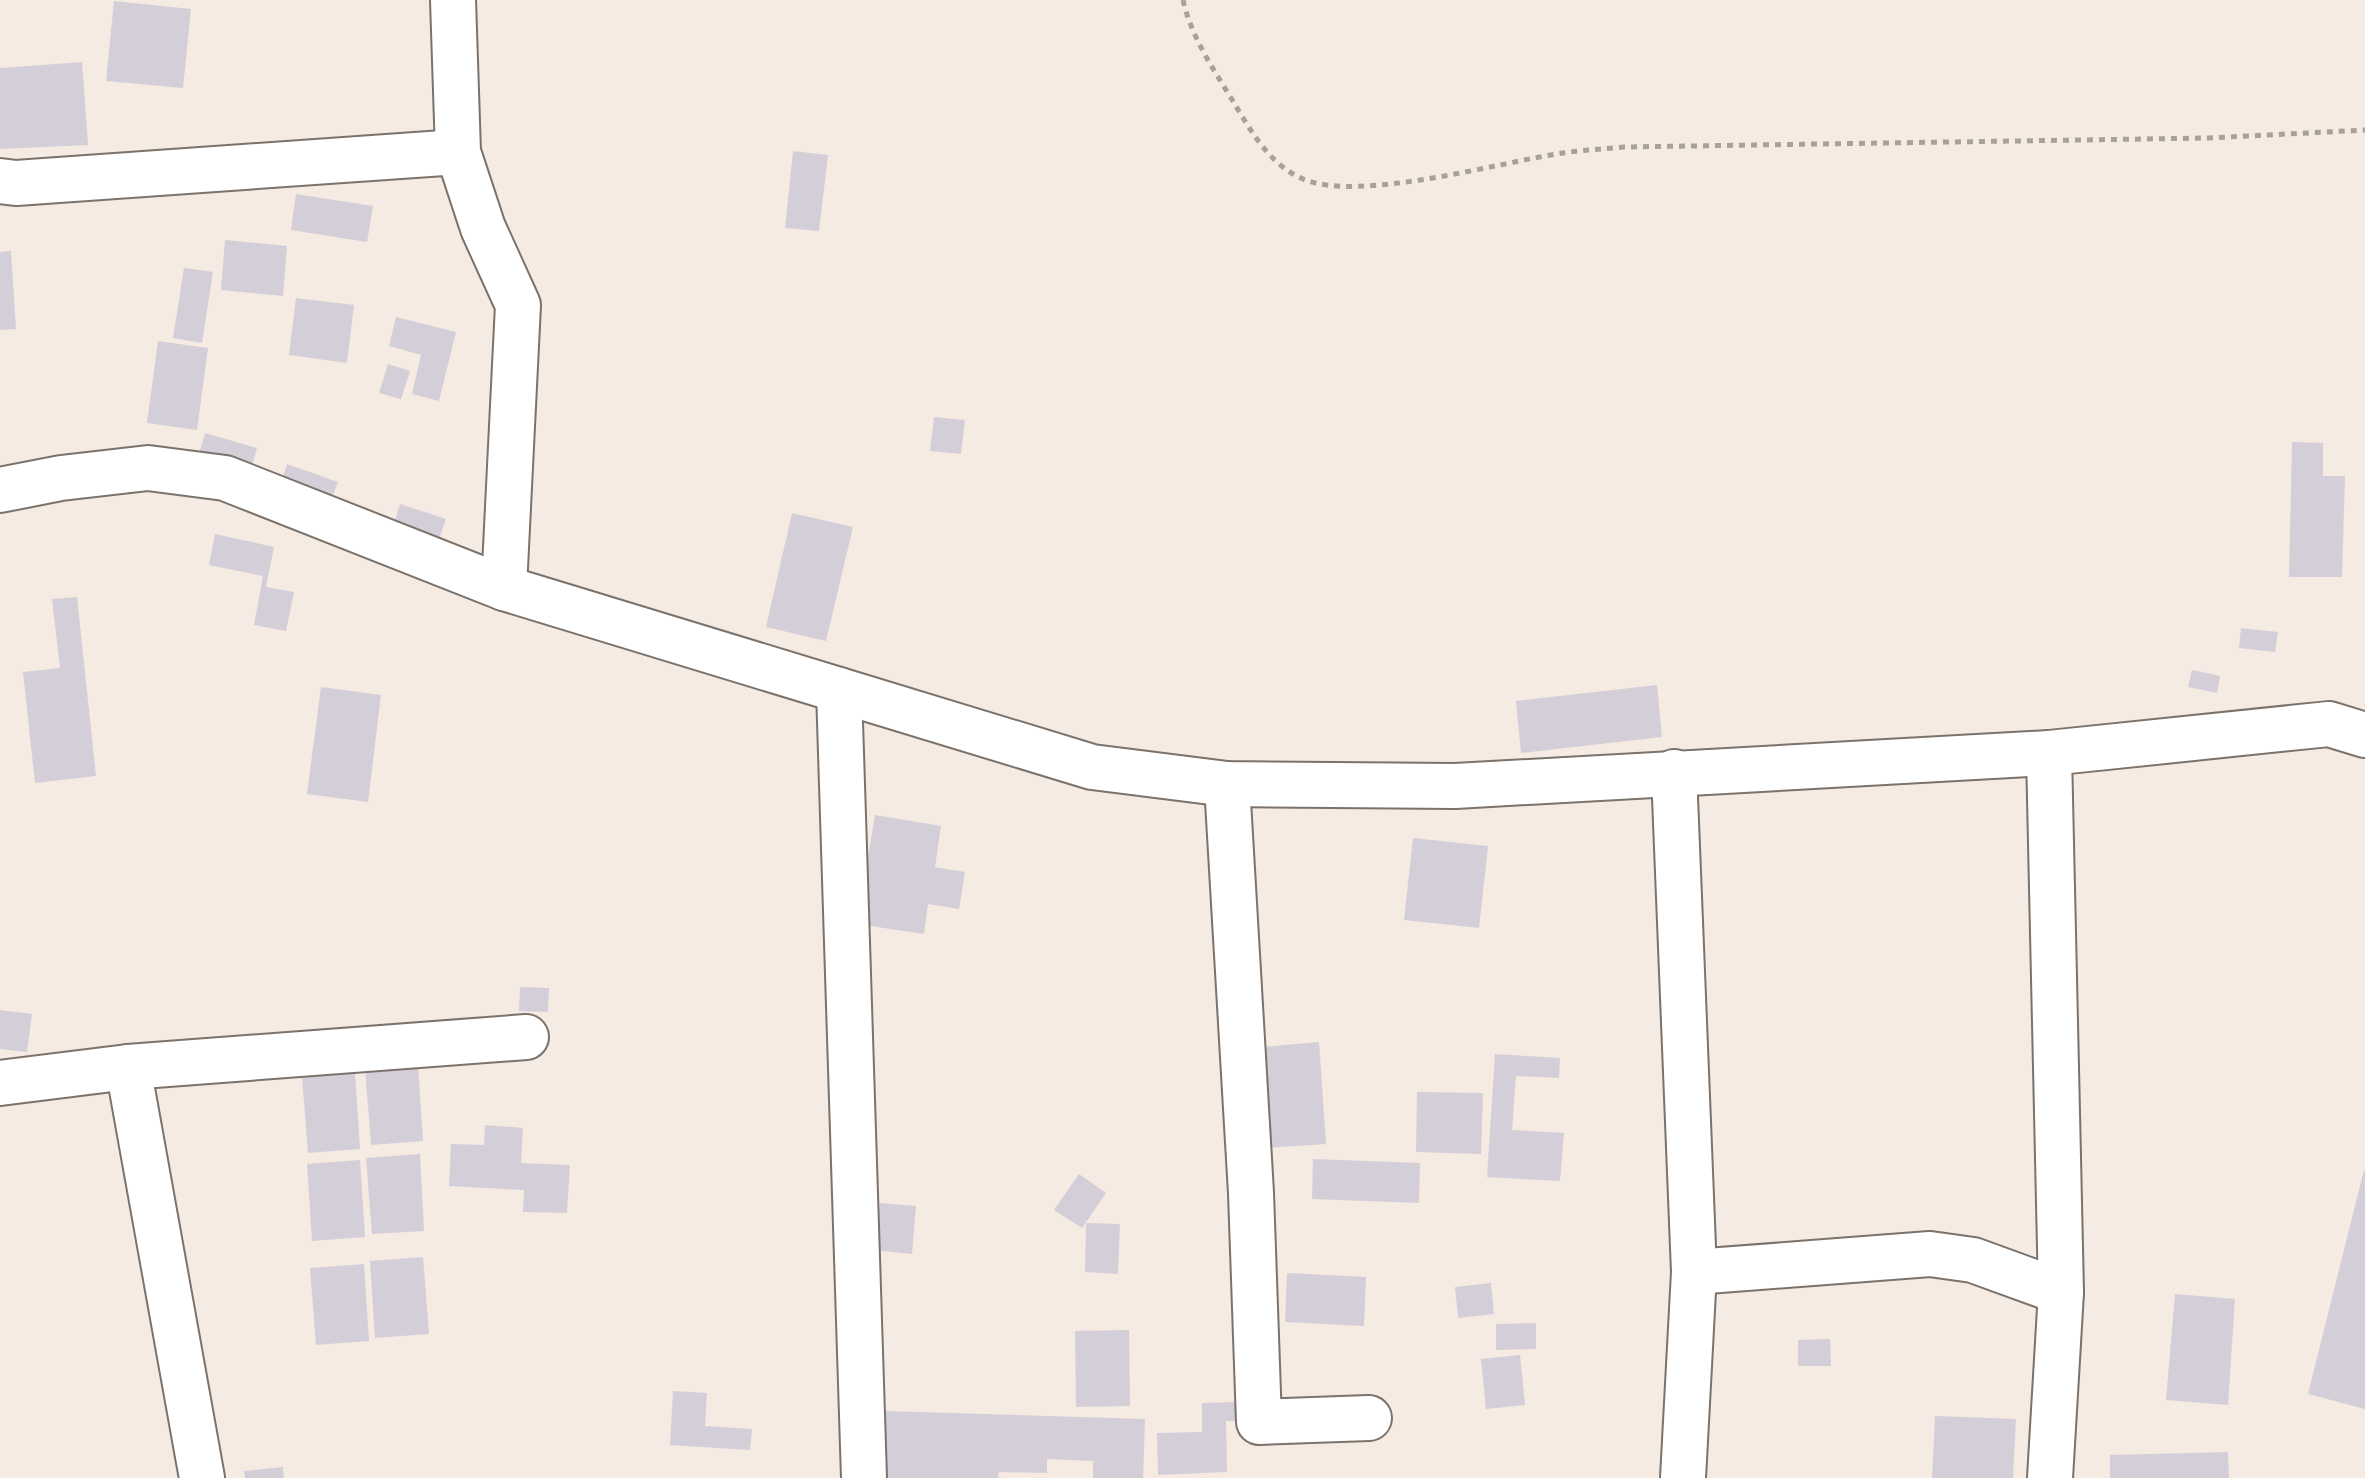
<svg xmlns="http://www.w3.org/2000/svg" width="2365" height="1478" font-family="'PT Sans',sans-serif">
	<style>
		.building { fill: #d4ced9 }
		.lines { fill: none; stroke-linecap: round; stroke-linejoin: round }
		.minor-casing { stroke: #7b726b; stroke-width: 48 }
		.path { stroke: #a8a19a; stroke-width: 5; stroke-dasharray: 6 6; stroke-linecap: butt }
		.minor { stroke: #fff; stroke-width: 44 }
	</style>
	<rect width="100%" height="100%" fill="#f5ebe2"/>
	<g class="building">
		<path d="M114,1L191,9L183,88L106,81Z"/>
		<path d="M82,62L88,145L0,149V68Z"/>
		<path d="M793,151L828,155L819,231L785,228Z"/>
		<path d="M296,194L373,206L367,242L291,230Z"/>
		<path d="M225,240L287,246L283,296L221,290Z"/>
		<path d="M11,251L16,329L0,330V252Z"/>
		<path d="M184,268L213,272L202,343L173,338Z"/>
		<path d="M296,298L354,305L347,363L289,355Z"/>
		<path d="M396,317L456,332L439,401L412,394L421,355L389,346Z"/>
		<path d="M158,341L208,348L197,430L147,423Z"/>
		<path d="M388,364L410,371L401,399L379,393Z"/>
		<path d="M934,417L965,420L961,454L930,451Z"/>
		<path d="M205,433L257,448L251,469L199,454Z"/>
		<path d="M2292,442L2323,443V476H2345L2342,577H2289Z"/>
		<path d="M287,464L338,482L329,506L279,489Z"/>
		<path d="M400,504L446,519L438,542L393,527Z"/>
		<path d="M792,513L853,527L826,641L766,627Z"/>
		<path d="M215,534L274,547L266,587L294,592L286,631L254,625L263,576L209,565Z"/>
		<path d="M77,597L96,776L35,783L23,672L60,668L52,599Z"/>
		<path d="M2241,628L2278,632L2275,652L2239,648Z"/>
		<path d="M2192,670L2220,676L2217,693L2188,687Z"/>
		<path d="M1657,685L1662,737L1521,753L1516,701Z"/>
		<path d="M321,687L381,695L368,802L307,794Z"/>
		<path d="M875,815L941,826L935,867L965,872L959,909L928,904L924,934L857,924Z"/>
		<path d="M1413,838L1488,846L1479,928L1404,920Z"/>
		<path d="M520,987L549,988L548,1012L519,1011Z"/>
		<path d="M0,1010L32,1014L27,1052L0,1049Z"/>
		<path d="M1319,1042L1326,1144L1268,1148L1260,1047Z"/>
		<path d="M1495,1054L1560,1058L1559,1078L1516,1076L1512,1130L1564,1133L1560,1181L1487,1177Z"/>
		<path d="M418,1064L423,1141L371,1145L365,1068Z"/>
		<path d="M355,1073L360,1149L308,1153L302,1077Z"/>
		<path d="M1417,1092L1483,1093L1481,1154L1416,1152Z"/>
		<path d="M485,1125L523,1128L521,1163L570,1165L567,1213L523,1212L524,1190L449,1186L451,1144L484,1145Z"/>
		<path d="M420,1154L424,1231L372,1234L366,1158Z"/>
		<path d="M1313,1159L1420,1163L1419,1203L1312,1199Z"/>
		<path d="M360,1160L365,1237L312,1241L307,1164Z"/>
		<path d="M2364,1170L2365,1171V1409L2308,1394Z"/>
		<path d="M1079,1174L1106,1193L1082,1228L1054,1210Z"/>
		<path d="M880,1203L916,1206L912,1254L875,1250Z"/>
		<path d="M1086,1223L1120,1224L1118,1274L1085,1272Z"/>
		<path d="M423,1257L429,1334L375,1338L370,1261Z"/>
		<path d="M364,1264L369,1341L316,1345L310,1268Z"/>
		<path d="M1287,1273L1366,1277L1364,1326L1285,1322Z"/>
		<path d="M1491,1283L1494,1314L1458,1318L1455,1287Z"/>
		<path d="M2175,1294L2235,1299L2228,1405L2166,1400Z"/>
		<path d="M1536,1323V1349L1496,1350V1324Z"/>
		<path d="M1129,1330L1130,1406L1076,1407L1075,1331Z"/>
		<path d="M1830,1339L1831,1366H1798V1340Z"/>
		<path d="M1520,1355L1525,1405L1486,1409L1481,1359Z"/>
		<path d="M673,1391L707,1393L705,1426L752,1429L750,1450L670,1445Z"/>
		<path d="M1238,1402L1239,1421H1226L1227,1472L1158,1475L1157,1433L1202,1432V1403Z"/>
		<path d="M885,1411L1145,1419L1143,1478H1093V1461L1047,1459V1473L999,1472L998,1478H883Z"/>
		<path d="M1935,1416L2016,1419L2013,1478H1932Z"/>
		<path d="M2228,1452L2229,1478H2110V1455Z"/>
		<path d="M283,1467L284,1478H245L244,1471Z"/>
	</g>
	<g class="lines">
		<defs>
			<g id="minor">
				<path d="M453,0L458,152L483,228L518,305L504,588"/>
				<path d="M0,181L16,183L458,152"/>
				<path d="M0,490L61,478L148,468L225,478L504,588L839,690L1092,767L1227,784L1455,786L2049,753L2329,724L2365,735"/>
				<path d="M839,690L864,1478"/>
				<path d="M2049,753L2061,1292L2050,1478"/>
				<path d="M1674,772L1694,1272L1683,1478"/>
				<path d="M1227,784L1251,1193L1259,1422L1369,1418"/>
				<path d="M128,1067L202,1478"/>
				<path d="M0,1083L128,1067L526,1037"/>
				<path d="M1694,1272L1930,1254L1973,1260L2061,1292"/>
			</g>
		</defs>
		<use href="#minor" class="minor-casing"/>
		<path class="path" d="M1183,0C1191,36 1212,67 1231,98C1250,129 1268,164 1303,179C1359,203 1500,162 1563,153C1583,150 1603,149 1624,147L2209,138L2365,130"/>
		<use href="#minor" class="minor"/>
	</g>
</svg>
